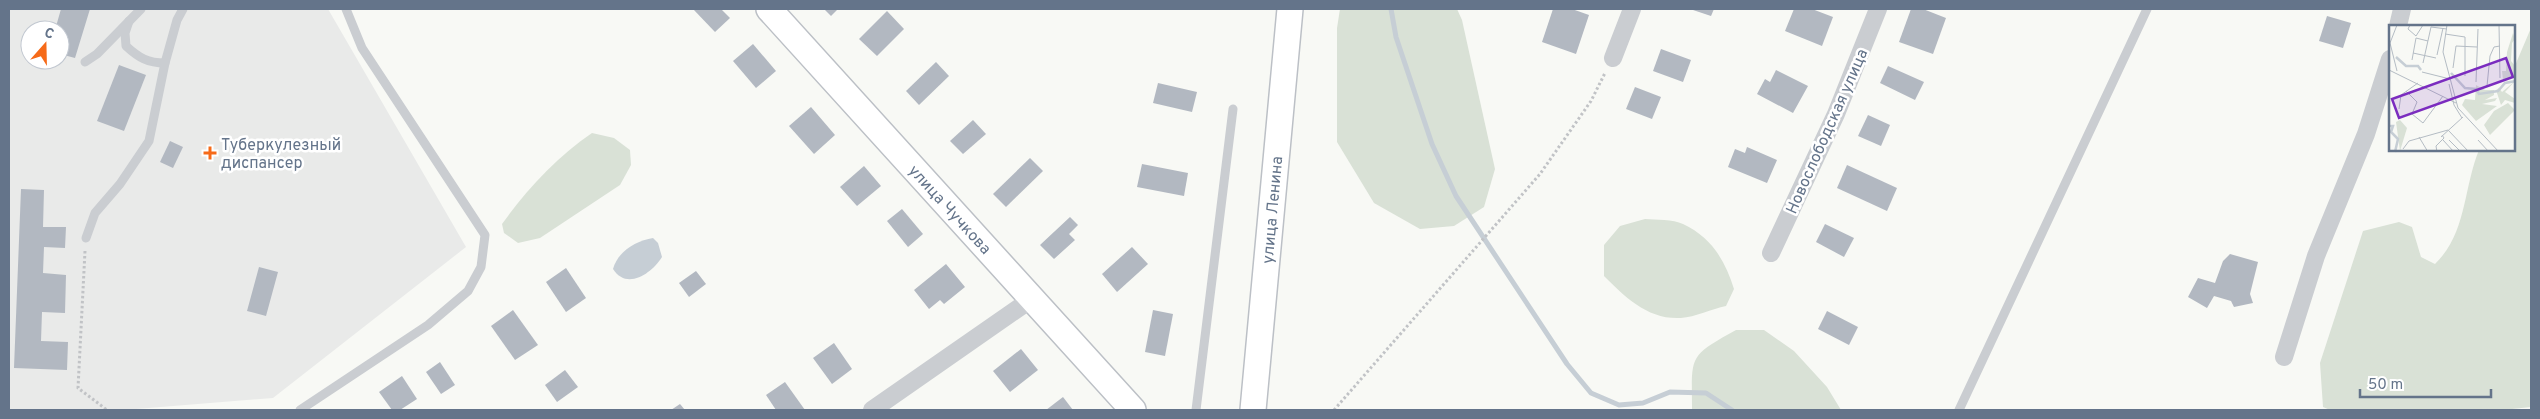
<svg xmlns="http://www.w3.org/2000/svg" width="2540" height="419" font-family="Overpass,sans-serif">
	<style>
		.built { fill: #e9eae9; fill-rule: evenodd }
		.green { fill: #d9e1d6 }
		.water { fill: #c6ced5 }
		.lines { fill: none; stroke-linecap: round; stroke-linejoin: round }
		.stream { stroke: #c6ced5; stroke-width: 5 }
		.building { fill: #b2b8c1 }
		.secondary-casing { stroke: #bcc0c6; stroke-width: 28 }
		.path { stroke: #c1c3c6; stroke-width: 3; stroke-dasharray: 2.5 2.5; stroke-linecap: butt }
		.lane { stroke: #cacdd1; stroke-width: 9 }
		.street { stroke: #cacdd1; stroke-width: 18 }
		.secondary { stroke: #fff; stroke-width: 25 }
		.poi-dot { fill: #f66a18; stroke: #fff; stroke-width: 2 }
		.labels { text-anchor: middle; stroke-width: 5; stroke-linejoin: round; paint-order: stroke }
		.street-label { font-size: 16px; fill: #64748a; stroke: #fff }
		.poi-label { font-size: 16px; fill: #64748a; stroke: #fff; text-anchor: start }
		.inset-river { fill: none; stroke: #c6ced5; stroke-width: 2.5 }
		.inset-road { fill: none; stroke: #b4bcc4; stroke-width: 1 }
		.view { fill: #7b2cbf; fill-opacity: 0.15; stroke: #7b2cbf; stroke-width: 2.5 }
		.inset-edge { fill: none; stroke: #64748a; stroke-width: 2.5 }
	</style>
	<rect width="100%" height="100%" fill="#f8f9f5"/>
	<path class="built" d="M9,9H328L466,247L273,398L124,410H9ZM30,30H60V60H30Z"/>
	<g class="green">
		<path d="M1340,9H1457L1462,20L1495,169L1484,207L1454,226L1420,229L1374,203L1337,142V28Z"/>
		<path d="M2531,28V407L2503,410H2330L2323,407L2320,363L2363,231L2399,222L2412,227L2421,257L2435,264C2467,233 2463,189 2479,150H2514V68Z"/>
		<path d="M592,133L614,138L630,150L631,165L620,185L540,238L518,243L504,233L502,224C527,189 557,157 592,133Z"/>
		<path d="M1645,219C1656,220 1673,219 1683,224C1711,237 1725,260 1734,289L1726,306C1712,309 1695,317 1681,318C1648,320 1625,297 1604,276V245L1620,226Z"/>
		<path d="M1736,330H1764L1794,351L1827,387L1841,410H1692C1692,356 1687,357 1736,330Z"/>
	</g>
	<path class="water" d="M653,238L658,243L662,257C652,273 627,291 613,269C618,251 636,241 653,238Z"/>
	<g class="lines">
		<path class="stream" d="M1391,9L1396,37L1432,144L1456,196L1567,364L1591,393L1619,405L1643,403L1670,392L1706,393L1732,410"/>
	</g>
	<g class="building">
		<path d="M61,9H90L75,58L60,54V30H55Z"/>
		<path d="M693,9H721L730,18L715,32Z"/>
		<path d="M824,9H838L831,16Z"/>
		<path d="M1553,9H1572L1589,15L1576,54L1542,42Z"/>
		<path d="M1690,9H1714L1711,16Z"/>
		<path d="M1794,9H1812L1833,17L1822,46L1785,31Z"/>
		<path d="M1911,9H1923L1946,18L1933,54L1899,42Z"/>
		<path d="M887,11L904,29L877,56L859,39Z"/>
		<path d="M2327,16L2351,23L2343,48L2319,41Z"/>
		<path d="M753,44L776,71L756,88L733,61Z"/>
		<path d="M1661,49L1691,60L1683,82L1653,71Z"/>
		<path d="M936,62L949,76L919,105L906,91Z"/>
		<path d="M119,65L146,75L124,131L97,121Z"/>
		<path d="M1888,66L1924,82L1915,100L1880,83Z"/>
		<path d="M1776,70L1808,86L1793,113L1757,94L1765,79L1770,82Z"/>
		<path d="M1158,83L1197,92L1192,112L1153,103Z"/>
		<path d="M1635,87L1661,97L1652,119L1626,109Z"/>
		<path d="M811,107L835,135L814,154L789,126Z"/>
		<path d="M1868,115L1890,125L1881,146L1858,136Z"/>
		<path d="M973,120L986,134L963,154L950,141Z"/>
		<path d="M170,141L183,147L173,168L160,162Z"/>
		<path d="M1747,147L1777,160L1767,183L1728,167L1735,149L1745,153Z"/>
		<path d="M1030,158L1043,171L1006,207L993,194Z"/>
		<path d="M1142,164L1188,173L1184,196L1137,187Z"/>
		<path d="M1847,165L1897,188L1887,211L1837,188Z"/>
		<path d="M864,166L881,186L857,206L840,187Z"/>
		<path d="M21,189L44,190L43,227H66L65,248L44,247L43,273L66,275L65,313L42,312L41,341L68,342L67,370L14,368Z"/>
		<path d="M902,209L923,234L908,247L887,221Z"/>
		<path d="M1070,217L1078,225L1069,234L1075,240L1054,259L1040,245Z"/>
		<path d="M1825,224L1854,238L1844,257L1816,242Z"/>
		<path d="M1132,247L1148,264L1117,292L1102,274Z"/>
		<path d="M2230,254L2258,262L2250,294L2253,303L2234,307L2231,301L2214,296L2207,308L2188,297L2198,278L2215,283L2223,261Z"/>
		<path d="M946,264L965,287L944,304L940,300L929,309L914,290Z"/>
		<path d="M259,267L278,272L266,316L247,311Z"/>
		<path d="M566,268L586,298L566,312L546,282Z"/>
		<path d="M696,271L706,284L689,297L679,283Z"/>
		<path d="M513,310L538,345L515,360L491,326Z"/>
		<path d="M1153,310L1173,314L1165,356L1145,352Z"/>
		<path d="M1827,311L1858,327L1849,345L1818,329Z"/>
		<path d="M834,343L852,369L832,384L813,358Z"/>
		<path d="M1021,349L1038,370L1010,392L993,371Z"/>
		<path d="M440,362L455,385L441,394L426,372Z"/>
		<path d="M565,370L578,387L557,402L545,385Z"/>
		<path d="M402,376L417,399L400,410H392L379,392Z"/>
		<path d="M785,382L805,410H776L766,395Z"/>
		<path d="M1063,397L1073,410H1046Z"/>
		<path d="M680,404L685,410H671Z"/>
	</g>
	<g class="lines">
		<defs>
			<g id="secondary">
				<path id="s1" d="M769,9L1133,410"/>
				<path id="s2" d="M1253,410L1290,9"/>
			</g>
		</defs>
		<use href="#secondary" class="secondary-casing"/>
		<g class="path">
			<path d="M85,251L78,388L107,410"/>
			<path d="M1334,410L1540,174L1591,101L1605,73"/>
		</g>
		<g class="lane">
			<path d="M129,21L125,33L126,46C139,58 148,63 165,63"/>
			<path d="M85,62L97,54L141,9"/>
			<path d="M86,238L95,213L120,184L149,141L165,63L177,20L183,9"/>
			<path d="M300,410L428,325L468,291L481,267L485,235L362,48L346,9"/>
			<path d="M1196,410L1233,109"/>
			<path d="M1959,410L2147,9"/>
		</g>
		<g class="street">
			<path d="M2398,26L2402,9"/>
			<path d="M1613,58L1632,9"/>
			<path d="M1771,253L1836,114L1878,9"/>
			<path d="M2284,357L2316,256L2366,134L2390,59"/>
			<path d="M872,410L1030,300"/>
		</g>
		<use href="#secondary" class="secondary"/>
	</g>
	<path class="poi-dot" d="M207.5 145.5h5v5h5v5h-5v5h-5v-5h-5v-5h5z"/>
	<g class="labels">
		<g class="street-label">
			<text transform="translate(1826 131) rotate(-66)" y="6">Новослободская улица</text>
			<text dy="6" stroke="none"><textPath href="#s2" startOffset="201">улица Ленина</textPath></text>
			<text dy="6" stroke="none"><textPath href="#s1" startOffset="270">улица Чучкова</textPath></text>
		</g>
		<g class="poi-label">
			<text x="221" y="150">Туберкулезный<tspan x="221" dy="18">диспансер</tspan></text>
		</g>
	</g>
	<g transform="translate(2389 25)">
		<rect width="126" height="126" fill="#f8f9f5"/>
		<path d="M124,8L126,14L123,18L122,36L126,41V51L114,55L113,46H117L118,27ZM126,56L116,67L126,74V78L116,75L112,80L107,65L110,63L113,67ZM87,60L96,65H105V70L96,75L108,73L106,76L93,79L108,81L87,96L73,80L76,74L86,75ZM119,78L126,85L101,110L95,100L105,86ZM11,95L18,103L11,126L7,97Z" fill="#d9e1d6"/>
		<path class="inset-river" d="M7,32L17,41H29L32,45M62,48L76,63L87,64L90,69L109,66L116,58L127,56M0,101H4L2,107L9,114L6,127"/>
		<path class="inset-road" d="M8,0L1,18L8,46M21,0L19,4L27,11L34,0M58,0L54,27L69,83L110,127M110,0L111,53M56,9L76,12V51M24,28L47,33M48,30L54,3M23,35L27,13L39,16M34,38L42,2L58,4M64,43L67,21L88,22M0,45L67,78M33,47L61,54M87,57L89,4M60,59L65,80L73,93M98,61L101,31L105,22L111,21M17,66L28,77L23,89L34,98L54,71M10,84L12,70L29,58M30,112L39,127M52,112L74,92M54,115L65,127M60,115L72,127M89,115L100,127M14,124L20,116L59,105L80,127M48,127L47,121L55,113L53,110"/>
		<path class="view" d="M117,33L124,52L10,93L3,74Z"/>
		<rect width="126" height="126" class="inset-edge"/>
	</g>
	<rect width="2540" height="419" fill="none" stroke="#64748a" stroke-width="20"/>
	<g transform="translate(45 45) rotate(20)"><circle r="24" fill="#ffffff" stroke="#c1c7d0"/>
	<path d="M0-4L9 19L0 12L-9 19Z" fill="#f66a18"/>
	<text y="-8" font-size="14" font-weight="bold" text-anchor="middle" fill="#64748a">С</text>
	</g>
	<path d="M2360 389v8h131v-8" fill="none" stroke="#64748a" stroke-width="2.5"/>
	<text x="2368" y="389" font-size="15" fill="#64748a" stroke="#ffffff" stroke-width="4" paint-order="stroke">50 m</text>
</svg>
